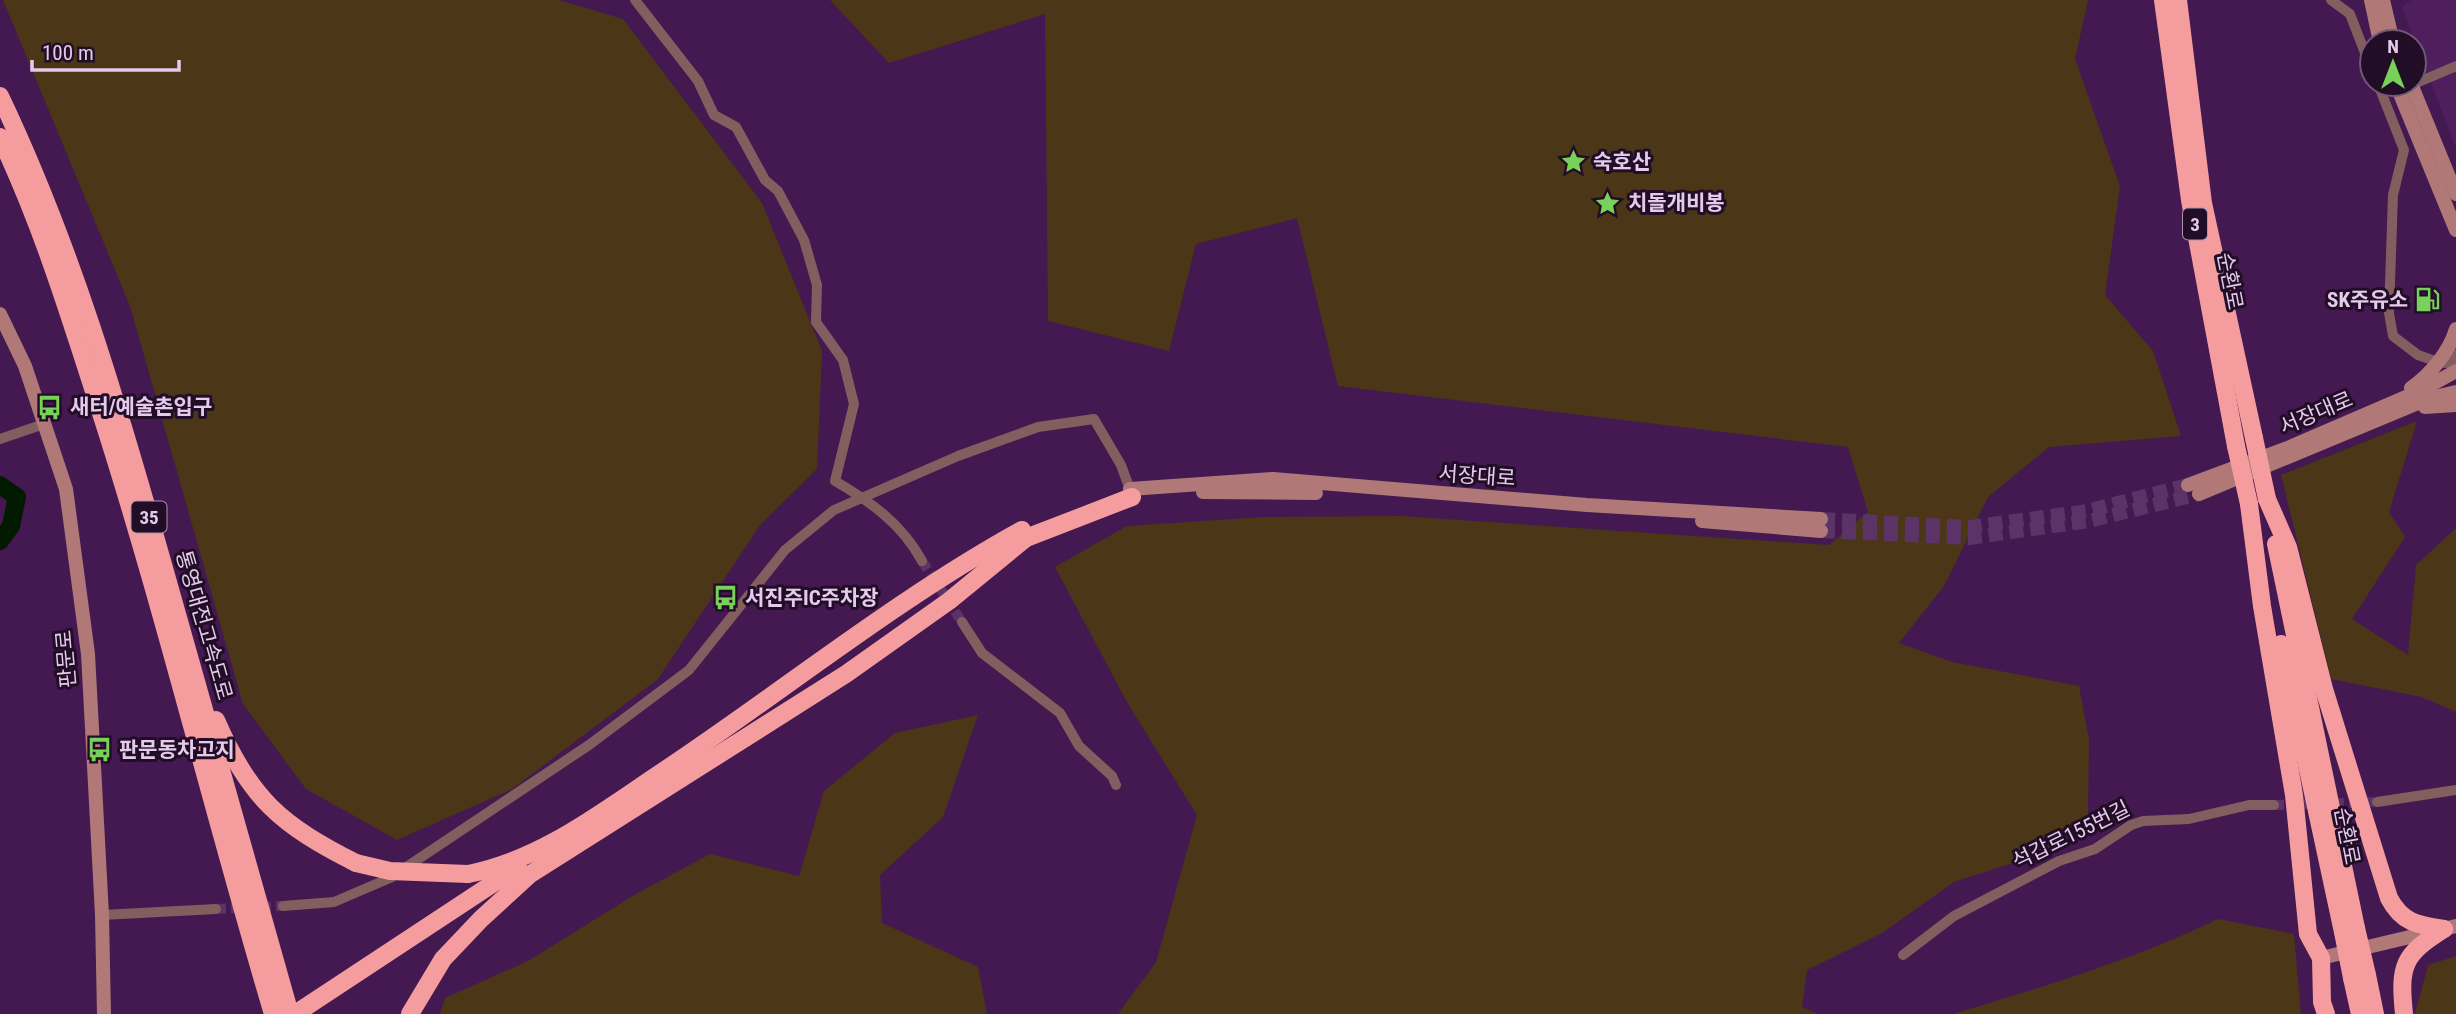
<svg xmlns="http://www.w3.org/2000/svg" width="2456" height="1014" font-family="'Roboto Condensed','Noto Sans KR',sans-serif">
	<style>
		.built { fill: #4f1e5d }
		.green { fill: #4b3717 }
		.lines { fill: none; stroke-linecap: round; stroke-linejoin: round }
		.river { stroke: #021a00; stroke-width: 18 }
		.street-tunnel { stroke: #5c3367; stroke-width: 10; stroke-dasharray: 10 5; stroke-linecap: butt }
		.secondary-tunnel { stroke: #5c3367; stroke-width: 14; stroke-dasharray: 14 7; stroke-linecap: butt }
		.street { stroke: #825e5e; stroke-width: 10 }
		.secondary { stroke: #b17878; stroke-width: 14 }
		.highway { stroke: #f59d9e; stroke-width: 18 }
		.street-bridge { stroke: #825e5e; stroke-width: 10 }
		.highway-bridge { stroke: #f59d9e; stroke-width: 18 }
		.labels { text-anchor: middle; stroke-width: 6; stroke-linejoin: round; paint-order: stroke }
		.shield { fill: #210e26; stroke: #aa92b0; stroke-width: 2 }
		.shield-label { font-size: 19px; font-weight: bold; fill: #e4caeb }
		.poi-label { font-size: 21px; font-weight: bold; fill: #e4caeb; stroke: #210e26; text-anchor: start }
		.street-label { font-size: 21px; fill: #e4caeb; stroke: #210e26 }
	</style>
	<rect width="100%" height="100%" fill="#441850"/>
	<path class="built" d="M2411,0H2456V148L2402,7Z"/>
	<g class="green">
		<path d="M3,0H559L623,19L762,203L822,351L817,469L760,525L658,679L512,789L397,840L306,789L243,704L130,306Z"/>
		<path d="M830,0H2088L2075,59L2120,186L2105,295L2153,351L2181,436L2049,447L1988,497L1944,586L1899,643L1952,662L2079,686L2089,740L2088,814L2049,851L1954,882L1882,933L1807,970L1802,1007L1818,1014H1118L1156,962L1197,815L1128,704L1055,567L1127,526L1262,517L1400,516L1829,545L1868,512L1848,447L1338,386L1297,218L1196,244L1169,351L1048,321L1045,14L889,63Z"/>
		<path d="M2417,421L2389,512L2405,537L2352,619L2408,655L2416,565L2456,528V712L2422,697L2331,679L2281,475Z"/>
		<path d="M978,715L943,817L880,875L882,923L978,967L987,1014H440L445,998L528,961L634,895L710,854L799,876L824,791L895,733Z"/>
		<path d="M2218,919L2294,934L2301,1014H1953C2043,987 2133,960 2218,919Z"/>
		<path d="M2456,956V1014H2415L2428,965Z"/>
	</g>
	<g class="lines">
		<path class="river" d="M0,485L17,497L11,526L0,541"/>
		<g class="street-tunnel">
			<path d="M922,561L962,622"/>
			<path d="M2274,805L2377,802"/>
			<path d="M216,909L283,906"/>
		</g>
		<g class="secondary-tunnel">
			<path d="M1821,519L1970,527L2087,511L2188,485"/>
			<path d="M1821,531L1970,538L2089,521L2199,494"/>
		</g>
		<g class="street">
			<path d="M635,0L698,81L714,115L736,127L765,180L778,191L804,240L817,285L816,322L843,360L854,404L835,481C871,502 902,524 922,561"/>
			<path d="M2331,0L2350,14L2372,71"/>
			<path d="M2378,84L2404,150L2393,195L2389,313L2393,336L2418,355L2438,362"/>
			<path d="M2414,84L2456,66"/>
			<path d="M2456,354L2438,362L2456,364"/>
			<path d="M0,439L44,424"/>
			<path d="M962,622L982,653L1060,713L1079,746L1112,776L1116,785"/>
			<path d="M2377,802L2456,790"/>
			<path d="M283,906L334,902L390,878L589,745L689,670L785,550L834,510L958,456L1038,427L1094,419L1121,465L1132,495"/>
			<path d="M102,915L216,909"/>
			<path d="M1903,955L1954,916L2059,861L2095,849L2131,825L2143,821L2189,819L2249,805H2274"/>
		</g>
		<g class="secondary">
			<path d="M2371,0L2380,42"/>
			<path d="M2383,0L2393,42"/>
			<path d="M2396,84L2456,230"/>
			<path d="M2411,84L2456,194"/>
			<path d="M0,314L25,366L66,489L88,654L102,915L104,1014"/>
			<path d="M2411,388C2431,374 2449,352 2456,329"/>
			<path d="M2425,407L2456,405"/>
			<path d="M2188,485L2290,447L2420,391L2456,371"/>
			<path d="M1130,489L1273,479L1587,505L1821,519"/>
			<path d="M1203,492L1316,493"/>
			<path d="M2199,494L2430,398L2456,392"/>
			<path d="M1702,521L1821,531"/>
			<path d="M2321,958L2456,926"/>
		</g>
		<g class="highway">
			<path d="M2163,0L2190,200L2236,446"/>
			<path d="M2178,0L2203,203L2254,438"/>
			<path d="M0,96C71,245 117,402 162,561C205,712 247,863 290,1014"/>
			<path d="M0,137C42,225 70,317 100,410C164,609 213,813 273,1014"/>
			<path d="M2267,499L2288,547L2324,689L2389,898C2402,923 2418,925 2444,929"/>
			<path d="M2249,504L2262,606L2294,795L2308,934L2321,958L2322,1002L2326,1014"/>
			<path d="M2276,544L2356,928"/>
			<path d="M2281,644L2343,932"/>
			<path d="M216,720C250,799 281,825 356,863"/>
			<path d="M468,874C540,860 599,814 659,774C781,693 895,600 1022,530"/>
			<path d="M2367,975L2375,1014"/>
			<path d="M2352,978L2360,1014"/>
			<path d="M295,1014L518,867"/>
			<path d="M410,1014L443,959L481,919L529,875L846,674L949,601L1026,538L1132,497"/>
			<path d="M2404,1014C2399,965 2403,955 2444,929"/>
		</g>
		<path class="street-bridge" d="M2393,92L2413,84"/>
		<g class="highway-bridge">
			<path d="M2254,438L2267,499"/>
			<path d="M2236,446L2249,504"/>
			<path d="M356,863L390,871L468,874"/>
			<path d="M2356,928L2367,975"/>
			<path d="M2343,932L2352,978"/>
		</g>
	</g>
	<defs>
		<symbol id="sight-bare" viewBox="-9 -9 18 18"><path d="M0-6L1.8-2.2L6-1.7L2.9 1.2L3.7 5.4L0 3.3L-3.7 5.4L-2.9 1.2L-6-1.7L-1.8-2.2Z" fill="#78d259" stroke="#210e26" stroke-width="2.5" paint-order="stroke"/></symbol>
		<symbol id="fuel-bare" viewBox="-9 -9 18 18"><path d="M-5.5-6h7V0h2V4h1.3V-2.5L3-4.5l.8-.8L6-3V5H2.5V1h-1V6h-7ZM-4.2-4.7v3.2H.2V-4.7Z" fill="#78d259" stroke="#210e26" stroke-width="2.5" paint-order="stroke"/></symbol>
		<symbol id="bus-bare" viewBox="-9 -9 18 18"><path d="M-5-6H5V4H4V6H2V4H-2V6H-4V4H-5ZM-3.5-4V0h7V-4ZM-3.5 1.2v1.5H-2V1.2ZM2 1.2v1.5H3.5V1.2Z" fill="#78d259" stroke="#210e26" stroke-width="2.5" paint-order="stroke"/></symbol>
	</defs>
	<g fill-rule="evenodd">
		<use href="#sight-bare" x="1556" y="144" width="35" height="35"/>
		<use href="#sight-bare" x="1590" y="186" width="35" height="35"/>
		<use href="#fuel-bare" x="2410" y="282" width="35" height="35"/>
		<use href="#bus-bare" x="32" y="390" width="35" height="35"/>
		<use href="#bus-bare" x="708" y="580" width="35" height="35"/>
		<use href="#bus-bare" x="82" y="732" width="35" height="35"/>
	</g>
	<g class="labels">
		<g class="shield">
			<rect x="2183" y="208.5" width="24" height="31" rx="5"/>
			<rect x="131.5" y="501.5" width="35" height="31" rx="5"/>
		</g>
		<g class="shield-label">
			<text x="2195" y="231">3</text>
			<text x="149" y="524">35</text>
		</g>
		<g class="poi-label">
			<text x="1593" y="169">숙호산</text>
			<text x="1628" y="210">치돌개비봉</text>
			<text x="2408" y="307" text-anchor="end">SK주유소</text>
			<text x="70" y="414">새터/예술촌입구</text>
			<text x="745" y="605">서진주IC주차장</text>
			<text x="119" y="757">판문동차고지</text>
		</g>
		<g class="street-label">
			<text transform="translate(2230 281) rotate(79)" y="7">순환로</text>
			<text transform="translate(2316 413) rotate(-23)" y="7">서장대로</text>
			<text transform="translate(1477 476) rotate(4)" y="7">서장대로</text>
			<text transform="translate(204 625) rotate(74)" y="7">통영대전고속도로</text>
			<text transform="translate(66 659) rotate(-95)" y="7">판문로</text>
			<text transform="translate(2071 835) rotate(-26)" y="7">석갑로155번길</text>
			<text transform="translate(2347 836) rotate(79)" y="7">순환로</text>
		</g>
	</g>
	<g transform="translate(2393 63)"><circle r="33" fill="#210e26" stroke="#6f5975" stroke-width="2"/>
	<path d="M0-5L12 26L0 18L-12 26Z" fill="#78d259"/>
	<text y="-10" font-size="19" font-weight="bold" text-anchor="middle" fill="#e4caeb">N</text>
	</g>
	<path d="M32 60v10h147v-10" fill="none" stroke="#e4caeb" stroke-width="3.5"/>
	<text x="42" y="60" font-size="21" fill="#e4caeb" stroke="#210e26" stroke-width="5" paint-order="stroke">100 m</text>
</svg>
